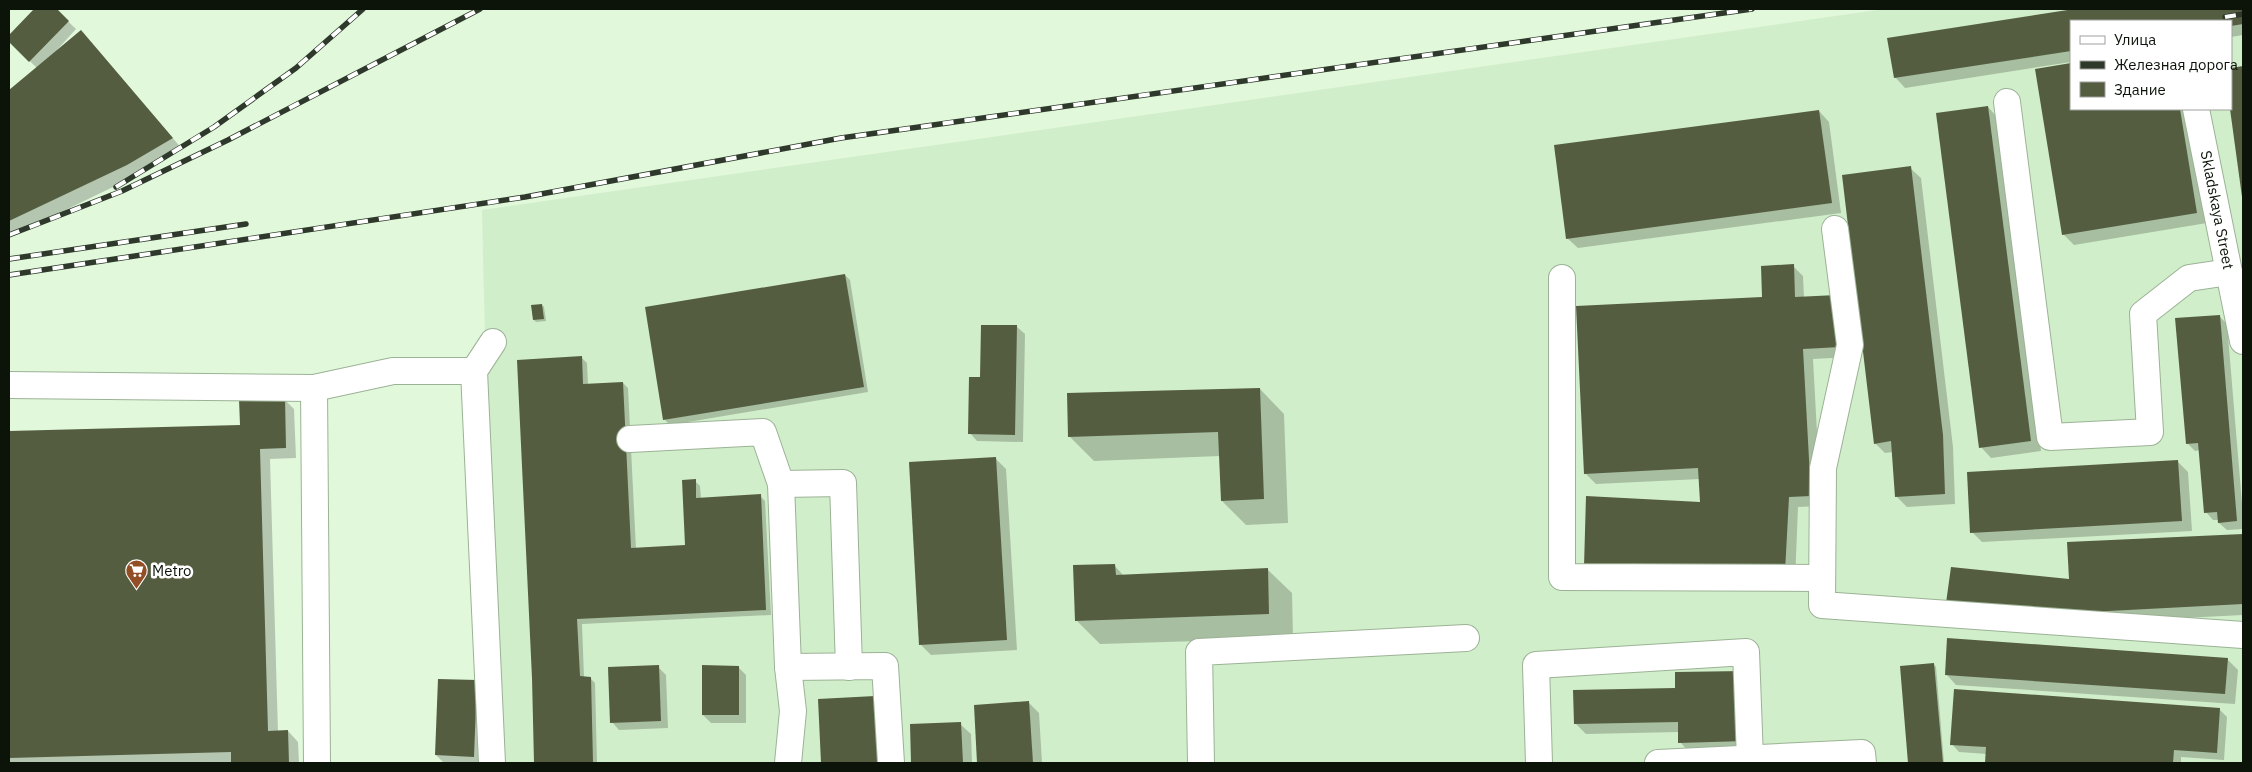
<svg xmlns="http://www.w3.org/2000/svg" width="2252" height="772" font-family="'IBM Plex Sans',sans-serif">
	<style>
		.built { fill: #d1eeca; fill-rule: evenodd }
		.shadow { fill: #0003 }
		.building { fill: #555d40 }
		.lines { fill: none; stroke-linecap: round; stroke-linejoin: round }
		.minor-casing { stroke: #9cb296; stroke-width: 28 }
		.minor { stroke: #fff; stroke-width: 26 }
		.rail-casing { stroke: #2e392c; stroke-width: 5.5 }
		.rail { stroke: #fff; stroke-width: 4; stroke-dasharray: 11; stroke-linecap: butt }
		.labels { text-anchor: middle; stroke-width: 5; stroke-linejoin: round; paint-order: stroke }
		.street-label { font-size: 15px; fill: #0c140a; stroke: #fff }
		.poi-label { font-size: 15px; fill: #0c140a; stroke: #fff; text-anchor: start }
	</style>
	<rect width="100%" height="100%" fill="#e1f8db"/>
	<path class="built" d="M1884,9H2243V763H495L482,210ZM2071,21H2231V109H2071Z"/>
	<g class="shadow">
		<path d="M36,9H55L76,29L57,50L58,51L91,42L182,149L138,175L24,230L9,233V91L37,68L9,41V37Z"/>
		<path d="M2082,9H2243V35L2231,37V21H2071V62L1905,88L1895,77L1889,39Z"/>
		<path d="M2243,67V196L2231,105V69Z"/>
		<path d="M1988,107L1998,118L2041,451L1991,458L1981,447Z"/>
		<path d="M2071,109H2188L2207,223L2074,245L2063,234Z"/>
		<path d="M1819,111L1829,122L1841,213L1578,248L1567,238Z"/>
		<path d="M1910,168L1921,178L1953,447L1955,504L1907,507L1897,497L1893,452L1885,453L1875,443Z"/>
		<path d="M1793,266L1803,276L1804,298L1850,357L1813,359L1821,506L1798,507L1795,582L1701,503L1700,479L1596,484L1585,473L1763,298Z"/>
		<path d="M845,275L850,280L868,392L670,425L665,420L646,308Z"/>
		<path d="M542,305L544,307L546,321L536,322L534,320Z"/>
		<path d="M2219,316L2227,324L2243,515V529L2227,530L2219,523L2218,520H2213L2206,512L2200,450L2195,451L2187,443Z"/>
		<path d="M1017,327L1025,334L1023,442L977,441L970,433L981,378Z"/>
		<path d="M582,358L587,363L588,385L623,383L628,388L636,549L686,546L695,481L700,486L701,499L760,496L765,501L771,615L582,624L584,677L590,678L595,683L597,763H536L534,678Z"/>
		<path d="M1260,389L1284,414L1288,523L1246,525L1222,501L1220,456L1094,461L1070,437Z"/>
		<path d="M284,399L294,409L296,458L270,459L278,732L288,731L298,742L299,763H9V433L241,426Z"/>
		<path d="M996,459L1006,469L1017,650L931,655L921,645Z"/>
		<path d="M2178,462L2188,472L2192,531L1982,542L1972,532Z"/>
		<path d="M2243,535V615L2082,623L2070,580L2068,544Z"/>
		<path d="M1114,565L1124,576L1267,569L1292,593L1293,638L1100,644L1076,620Z"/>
		<path d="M2227,659L2238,670L2235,704L1956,685L1946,674Z"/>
		<path d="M1934,665L1936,667L1944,763H1910L1901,668Z"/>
		<path d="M658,667L666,675L668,728L619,730L612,722Z"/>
		<path d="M738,667L746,675V723H711L703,715Z"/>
		<path d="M476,681L481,763H444L436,755Z"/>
		<path d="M1676,689L1755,751L1690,753L1680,742L1679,732L1586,734L1576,724Z"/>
		<path d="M820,700L885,763H822Z"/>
		<path d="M1029,703L1039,713L1042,763H979L975,706Z"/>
		<path d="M2219,709L2227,717L2224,760L2181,757V763H1986L1987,754L1959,752L1952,744Z"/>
		<path d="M960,724L971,734L972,763H912L911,725Z"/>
	</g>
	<g class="building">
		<path d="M34,9H57L69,21L29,62L9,42V35Z"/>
		<path d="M2074,9H2243V24L2231,26V21H2071V51L1894,78L1887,38Z"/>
		<path d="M81,30L173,138L127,165L9,221V90Z"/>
		<path d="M2071,63V109H2180L2197,213L2062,235L2035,69Z"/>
		<path d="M2243,66V197H2242L2230,109L2231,68Z"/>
		<path d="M1988,106L2031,441L1979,448L1936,113Z"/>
		<path d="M1819,110L1832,203L1566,239L1554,145Z"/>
		<path d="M1911,166L1943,435L1945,494L1895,497L1891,441L1874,444L1842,175Z"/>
		<path d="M1794,264L1795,297L1837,295L1840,347L1803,349L1811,496L1789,497L1785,572L1584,567L1586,496L1700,502L1698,468L1584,474L1576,306L1762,297L1761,266Z"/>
		<path d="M845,274L864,387L663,420L645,307Z"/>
		<path d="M542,304L544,319L533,320L531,305Z"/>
		<path d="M2220,315L2237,521L2218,523L2217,512L2204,513L2198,443L2186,444L2175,318Z"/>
		<path d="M981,325H1017L1015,435L968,434L969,377H980Z"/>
		<path d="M582,356L583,384L623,382L631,548L685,545L682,480L696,479V498L761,494L766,610L577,619L580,676L591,677L593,763H534L532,678L517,360Z"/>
		<path d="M1260,388L1264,499L1221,501L1218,432L1068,437L1067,393Z"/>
		<path d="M285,397L286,448L260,449L268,731L288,730L289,763H231V752L9,758V431L240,425L239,399Z"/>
		<path d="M996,457L1007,640L919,645L909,462Z"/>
		<path d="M2178,460L2182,521L1970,533L1967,472Z"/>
		<path d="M2243,534V604L2070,613L1946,603L1951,567L2069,579L2067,542Z"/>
		<path d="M1115,564L1116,575L1268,568L1269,614L1075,621L1073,565Z"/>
		<path d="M1947,638L2228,658L2225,694L1945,675Z"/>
		<path d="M1934,663L1943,763H1908L1900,666Z"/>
		<path d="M659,665L661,721L610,723L608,667Z"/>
		<path d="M702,665L739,666V715H702Z"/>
		<path d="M1744,671L1746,741L1678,743V722L1574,724L1573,690L1675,688V672Z"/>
		<path d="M438,679L477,680L474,757L435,755Z"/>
		<path d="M1954,689L2220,708L2217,753L2174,750L2173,763H1985L1986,747L1950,745Z"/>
		<path d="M875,696L878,763H821L818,699Z"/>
		<path d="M1029,701L1033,763H977L974,705Z"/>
		<path d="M961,722L963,763H911L910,724Z"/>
	</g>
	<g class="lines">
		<defs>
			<g id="minor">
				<path d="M2007,102L2050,437L2150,432L2143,314L2189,278L2229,272"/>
				<path d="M2196,109L2243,341"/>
				<path d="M1835,229L1850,345L1823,468L1822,605L2243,635"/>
				<path d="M1562,278V577L1822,578"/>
				<path d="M9,385L314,388L393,371H474"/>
				<path d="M314,388L317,763"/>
				<path d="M630,439L763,432L781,484L788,667L885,666L891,763"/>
				<path d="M781,484L843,483L849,667"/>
				<path d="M788,667L793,711L788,763"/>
				<path d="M492,763L474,371L493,342"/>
				<path d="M1201,763L1199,652L1466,638"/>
				<path d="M1539,763L1536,665L1746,652L1750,759"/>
				<path d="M1658,763L1862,753L1863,763"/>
			</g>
		</defs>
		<use href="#minor" class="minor-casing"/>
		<use href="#minor" class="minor"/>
		<defs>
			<g id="rail">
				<path d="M2225,17L2243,14"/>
				<path d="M116,187L214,127L296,68L363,9"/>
				<path d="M9,235L122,191L228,140L480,9"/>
				<path d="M9,259L246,224"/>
				<path d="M9,275L525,197L841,138L1752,9"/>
			</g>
		</defs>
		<use href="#rail" class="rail-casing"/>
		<use href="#rail" class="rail"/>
	</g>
	<defs>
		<symbol id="supermarket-pin" viewBox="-11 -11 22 30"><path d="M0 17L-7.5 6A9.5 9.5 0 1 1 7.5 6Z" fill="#944e26" stroke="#fff"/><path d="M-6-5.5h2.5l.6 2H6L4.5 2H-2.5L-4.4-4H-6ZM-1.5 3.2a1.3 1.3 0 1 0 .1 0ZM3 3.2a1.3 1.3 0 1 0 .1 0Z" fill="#fff"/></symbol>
	</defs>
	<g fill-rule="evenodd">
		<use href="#supermarket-pin" x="124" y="558" width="25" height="34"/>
	</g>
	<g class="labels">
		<g class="street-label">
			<text transform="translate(2217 210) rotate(79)" y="5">Skladskaya Street</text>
		</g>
		<g class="poi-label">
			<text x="152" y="576">Metro</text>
		</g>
	</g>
	<rect width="2252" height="772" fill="none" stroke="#0c140a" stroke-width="20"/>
	<rect x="2070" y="20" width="162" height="90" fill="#ffffff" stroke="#9ea19d"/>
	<rect x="2080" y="36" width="25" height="8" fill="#ffffff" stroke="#9ea19d"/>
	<text x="2114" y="45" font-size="15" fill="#0c140a">Улица</text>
	<rect x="2080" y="61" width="25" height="8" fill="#2e392c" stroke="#9ea19d"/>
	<text x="2114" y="70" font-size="15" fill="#0c140a">Железная дорога</text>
	<rect x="2080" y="82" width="25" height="15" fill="#555d40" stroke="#9ea19d"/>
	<text x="2114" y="95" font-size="15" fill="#0c140a">Здание</text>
</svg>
